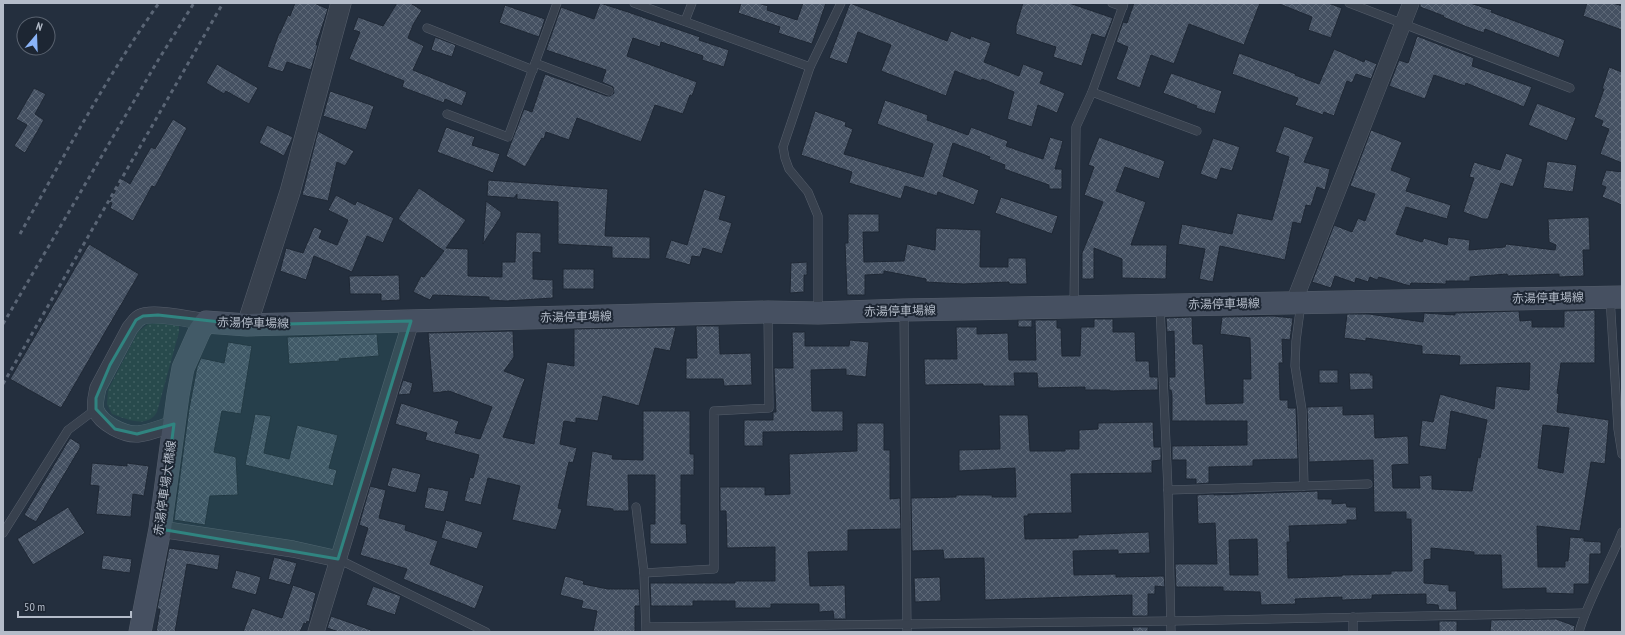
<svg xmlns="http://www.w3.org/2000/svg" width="1625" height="635" font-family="'PT Sans Narrow','Noto Sans JP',sans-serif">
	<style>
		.grass { fill: url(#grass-dots) }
		.building { fill: url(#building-cross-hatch); stroke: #1f2835; fill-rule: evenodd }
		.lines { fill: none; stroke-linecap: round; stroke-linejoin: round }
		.service-casing { stroke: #565f6c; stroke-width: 9 }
		.minor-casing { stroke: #565f6c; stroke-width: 17 }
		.tertiary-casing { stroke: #565f6c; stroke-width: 21 }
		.secondary-casing { stroke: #565f6c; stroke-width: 23 }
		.service { stroke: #38414e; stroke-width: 8 }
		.minor { stroke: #38414e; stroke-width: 16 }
		.tertiary { stroke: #38414e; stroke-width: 20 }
		.secondary { stroke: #465061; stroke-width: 22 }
		.rail { stroke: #5a6575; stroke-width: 3; stroke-dasharray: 4 4; stroke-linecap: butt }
		.marked { fill: #308480; fill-opacity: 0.2; stroke: #308480; stroke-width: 3; stroke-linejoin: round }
		.labels { text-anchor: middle; stroke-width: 4; stroke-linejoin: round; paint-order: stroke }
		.street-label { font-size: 12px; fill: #b4bcc9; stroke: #1d2633 }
	</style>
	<defs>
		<pattern id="grass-dots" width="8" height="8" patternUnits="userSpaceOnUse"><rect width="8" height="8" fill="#263c3f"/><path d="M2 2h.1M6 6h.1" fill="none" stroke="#435659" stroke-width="1.8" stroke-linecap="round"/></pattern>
		<pattern id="building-cross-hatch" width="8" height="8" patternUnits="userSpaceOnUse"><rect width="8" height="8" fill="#455162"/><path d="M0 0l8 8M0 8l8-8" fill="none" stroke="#5d6877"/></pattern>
	</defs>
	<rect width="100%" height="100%" fill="#242f3e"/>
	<path class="grass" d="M158,323L179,326V332L157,412C147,429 127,419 112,414L107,404L108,390L138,332L148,324Z"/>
	<g class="building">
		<path d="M295,3H314L328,9L316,45H318L311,70L287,62L283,72L267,67L279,33H280L288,15L290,16Z"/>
		<path d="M397,3H410L422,10L413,25L408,38L424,46L413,70L467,92L462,106L445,99L444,103L402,87L404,81L349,59L360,32L353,30L358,17L383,26Z"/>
		<path d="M600,3L628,12L700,37L699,40L729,50L724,67L702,60L703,56L661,42L660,47L633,38L627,56L697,82L692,96L690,95L683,114L655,105L641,142L577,118L569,140L546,132L544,139L542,138L525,167L506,156L524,109L532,112L545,74L607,96H610L614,93L613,87L602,82L606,70L546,50L561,7L594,19Z"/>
		<path d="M741,3H758L768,6L767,10L797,20L803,3H826L812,44L778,33L780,27L738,13Z"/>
		<path d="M850,3L947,41L951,31L970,39L971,36L991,43L984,62L1019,76L1023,64L1044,72L1040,83L1065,93L1057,113L1038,105L1032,127L1007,119L1014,92L982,79L981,81L955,71L946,96L881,71L891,45L858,32L847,64L829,58Z"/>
		<path d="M1023,3H1069L1113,18L1105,38L1092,34L1082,66L1053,57L1056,47L1016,34V26Z"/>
		<path d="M1134,3H1260L1244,45L1189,24L1174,64L1151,55L1140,88L1116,79L1128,47L1116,42L1123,22L1127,23Z"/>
		<path d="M1277,3H1328L1342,8L1331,38L1308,30L1312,17Z"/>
		<path d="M1420,3H1470L1492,10L1491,12L1565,40L1559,58L1485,29L1484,33L1467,27L1443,17L1444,16L1420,7Z"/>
		<path d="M1587,3H1613L1622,6V30L1583,16Z"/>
		<path d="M505,5L545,19L539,37L499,23Z"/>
		<path d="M1417,36L1474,58L1472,66L1532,87L1524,107L1466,83L1465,86L1434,75L1425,99L1389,86L1399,60L1408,63Z"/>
		<path d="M435,37L456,45L452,57L431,50Z"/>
		<path d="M1334,49L1364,62L1365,59L1377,64L1371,79L1356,74L1352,83L1347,81L1334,116L1324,112L1323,115L1295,105L1298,98L1232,74L1239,53L1296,74L1295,75L1319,84Z"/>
		<path d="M217,64L258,88L249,104L226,91L224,94L206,83Z"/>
		<path d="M1609,67L1622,72V163L1600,154L1609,129L1601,126L1603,121L1594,117L1604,89H1602Z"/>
		<path d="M1171,73L1222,91L1215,114L1196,108L1197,106L1163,93Z"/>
		<path d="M34,88L46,94L35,114L44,120L25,153L14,146L27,125L16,119Z"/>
		<path d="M330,91L374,106L366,130L323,116Z"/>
		<path d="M885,100L928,115L927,120L968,135L971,127L1008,141L1006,146L1043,159L1050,137L1063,141L1055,169H1062V189H1049V185L1004,169L1005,165L989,159L990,157L953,143L943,176L979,190L974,205L938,192L937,196L905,186L901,199L849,183L852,172L801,155L815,111L846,122L845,126L853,129L844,154L923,177L933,144L877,124Z"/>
		<path d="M1537,103L1576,118L1567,141L1528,125Z"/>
		<path d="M173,119L187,128L155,187L152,186L133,221L110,208L112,203L109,202L122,179L130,184L151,147L155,149Z"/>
		<path d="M267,125L293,137L284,156L259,143Z"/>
		<path d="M1284,126L1314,137L1304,162L1330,169L1325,190L1317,187L1311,206L1306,205L1301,224L1293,222L1285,260L1220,246L1213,282L1199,279L1205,249L1178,244L1182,224L1232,234L1237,213L1272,220L1289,157L1275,152Z"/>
		<path d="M446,127L475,137L472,145L500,154L493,173L437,152Z"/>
		<path d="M1371,130L1402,142L1391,170L1411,178L1406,191L1451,205L1447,219L1406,207L1396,234L1422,242L1424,238L1447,245L1448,237L1470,240L1469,250L1505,247L1506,244L1555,250L1556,245L1549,242L1548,219L1589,217L1590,250H1583L1584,276L1559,277V274L1508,276L1507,274L1470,277V281H1446V284L1411,283L1410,286L1379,277L1377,280L1370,277L1368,282L1356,278L1355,283L1335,276L1331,288L1312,282L1334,225L1352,232L1358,218L1365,221L1375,194L1350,186Z"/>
		<path d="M318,131L354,151L345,166L337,162L328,201L302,195Z"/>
		<path d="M1099,137L1165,161L1159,179L1125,167L1116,191L1146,202L1131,245H1167L1166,279L1122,278V259L1094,248V279H1082V253L1103,202L1084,195L1094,167L1088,165Z"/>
		<path d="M1213,138L1240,147L1232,171L1221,168L1217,180L1200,174Z"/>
		<path d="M1506,153L1523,159L1513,187L1501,183L1488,219H1483L1463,212L1474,178L1469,177L1474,162L1500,170Z"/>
		<path d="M1547,161L1577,165L1573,192L1543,188Z"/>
		<path d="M1606,170L1622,172V205L1602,197L1606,187L1601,185Z"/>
		<path d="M488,180L608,189L605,236L650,237V259L612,258V247L558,244V202L517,199V194L514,198L487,196Z"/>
		<path d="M419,188L466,220L446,248L468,249V276L502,277V262H515L516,232L541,233V253L533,252V279L553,280V298L506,301L489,300V297L433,295L430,300L413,292L421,276L424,277L444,251L398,219Z"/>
		<path d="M704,189L726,196L719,219L732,223L722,254L703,248L700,257L692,256L690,265L665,258L671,240L687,245Z"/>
		<path d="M336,195L355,205L357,201L394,218L383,243L367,236L352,272L314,256L306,280L280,271L286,248L303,253L314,227L322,230L319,238L337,245L348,220L328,210Z"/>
		<path d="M1001,197L1058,216L1052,234L995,213Z"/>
		<path d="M486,201L501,212V216L483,244Z"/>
		<path d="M848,214H879V232H863L864,262L904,261L907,244L935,250L936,228L981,230L980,267H1008V258H1026L1027,284H1009V282L963,284L926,282V279L884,271V274L865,275V295H847L845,243H848Z"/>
		<path d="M89,244L139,274L61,408L10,379Z"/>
		<path d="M807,262V275H804V292L790,293L791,263Z"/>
		<rect x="563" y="269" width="31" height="20"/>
		<path d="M399,275L400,300L381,301V294H350L349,276Z"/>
		<path d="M1595,310V363H1561L1557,393L1559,394L1557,412L1609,420L1605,464L1591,462L1580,531L1537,526L1538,567H1565V561H1568L1570,537L1584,538V541L1601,542V554H1590L1589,584H1574V594L1546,593V588L1502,589L1501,555H1474V552L1431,548V559L1424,560V583L1449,585V591H1456L1457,610H1439L1438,605L1426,604V594L1372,595V599L1342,600V597L1295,599L1296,604L1261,605L1260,592L1223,591V587H1176L1175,564H1217L1215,523L1198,524L1197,495L1214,494V495L1318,491V499H1332V504L1346,503L1347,507H1356L1357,520H1347V524L1289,526L1290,542H1287L1288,578L1342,576V575L1391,574V571H1412L1411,519H1406V512H1374L1373,460L1309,462L1307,407L1343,406V415L1374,414L1375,438L1408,436L1409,464L1392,465L1393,488H1420L1419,476L1432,475V489L1472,491L1478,457L1480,458L1487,420L1451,411L1446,450L1419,446L1422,420L1433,422L1440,394L1494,409L1496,386L1529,390L1530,363L1459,365L1460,356L1422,354V346L1366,338V341L1344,338L1347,314H1369L1423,322L1424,313L1455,315V313L1519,311L1520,321L1532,320V327H1564V311ZM1543,425L1569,428L1563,473L1538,468ZM1257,539L1258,575H1230L1229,540Z"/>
		<path d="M1273,316L1293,318L1290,340L1282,339L1283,363H1279L1280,400H1288V408H1296L1298,459L1253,460V466L1209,467V483L1196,484V479H1186V460H1172V446L1247,445V421H1172V395L1171,390H1169V377H1175L1174,331L1167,332L1166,318L1192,317L1193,344H1203L1206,404L1243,403V379H1251L1250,338L1220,334L1222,317Z"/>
		<path d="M1094,319H1113V332H1135L1136,361H1149L1150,377H1158V390L1110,391V390H1085V387L1038,388L1037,373H1014L1015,386H983V384L925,385L924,359H957L956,327H977V334L1008,333L1009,360H1036L1035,320H1057V328H1061L1062,356H1080L1081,327H1094Z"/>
		<rect x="1018" y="320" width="14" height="7"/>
		<path d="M696,326H719L720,354L751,353L752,385L724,386L723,379H686V358H697Z"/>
		<path d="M676,327L670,351L655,348L639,406L603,396L598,421L576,418V423L564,421L560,444L577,448L573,463L569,462L558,508L562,509L556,530L512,520L520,486L488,478L481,505L464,501L470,477L473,478L479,455L425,440L427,433L395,424L401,403L459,421L455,433L480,439L492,407L449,391L433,393L428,333L513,331L514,357L504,371L525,379L503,437L534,444L547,362L574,366V329Z"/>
		<path d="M792,332H805V346H849L850,340L869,342L866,377L846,375V369L811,370L812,411H843V431L763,432V446H744V420H773V412H776L774,368H793Z"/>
		<path d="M377,334L379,356L339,359L340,361L289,364L287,337Z"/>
		<path d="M228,342L252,346L241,414L222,411L214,452L236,457L238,495L210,496L205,525L174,520L189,409L197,367L201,358L224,363Z"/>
		<rect x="1319" y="370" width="19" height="13"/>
		<path d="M1349,373H1371L1370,375H1373V389L1350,390Z"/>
		<path d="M403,380L413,383L410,394L398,395Z"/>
		<path d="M643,411H690V454H694V475H681V524H686L687,544H650V524H655V475H628L629,511H613V509L586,506L592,451L613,455L612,459L643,460Z"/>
		<path d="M255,414L271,416L264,453L289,459L297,425L338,435L329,468L337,470L333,486L245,465Z"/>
		<path d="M999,415H1028L1030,451H1065V449H1079V430L1098,429V423L1153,422L1154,447H1161V460L1152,461V473L1071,474L1072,513L1028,514V516H1024L1025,539L1078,538V535L1149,532L1150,553L1118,554V550L1073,551L1074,575L1116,574V577L1164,576L1165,587L1155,586V594H1148V616H1132V595L985,600L984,558L944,559L943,550L912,551L911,498L956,497V495H992V497H1016L1015,468L959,471V450L1000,449Z"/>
		<path d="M857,423H884V450H890V499L900,498L901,529L848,530V551L808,552L810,586L845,585L846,619H834L833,611L819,612V604H771V608H735V601H693V606H651L650,583H735V581H775V547L727,548L726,511H720V487H765V495L790,494L789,454L857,451Z"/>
		<path d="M70,438L80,444V448L36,522L24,515Z"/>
		<path d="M92,463L127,466V463L149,466L144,496L133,494L131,517L96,514L99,486L90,485Z"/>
		<path d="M392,467L421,474L416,493L387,486Z"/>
		<path d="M370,486L386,490L379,518L406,525L405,530L438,541L430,564L484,586L475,609L403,579L407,569L360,555L368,528L359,525Z"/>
		<path d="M428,487L449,491L444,512L424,508Z"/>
		<path d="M68,507L85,533L33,565L17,539Z"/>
		<path d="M446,520L483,532L477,549L441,538Z"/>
		<path d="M169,548L220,555L218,570L187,564L175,632H156L160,609H157Z"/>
		<path d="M103,555L132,559L130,573L101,569Z"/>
		<path d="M274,557L297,563L290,585L268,579Z"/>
		<path d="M236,570L261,577L256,595L231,588Z"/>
		<path d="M565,576L584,581L583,584L608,589H639L640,606H635V632H593L597,611L581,608L583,601L560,595Z"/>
		<path d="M940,577L941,601L915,602L914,578Z"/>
		<path d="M293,585L316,593L309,622L307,621L306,624L304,623L300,632H243L252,608L282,618Z"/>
		<path d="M373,586L401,596L395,615L366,605Z"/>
		<path d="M331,616L371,630V632H339L327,628Z"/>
		<path d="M1556,619L1575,626L1574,632H1490L1491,620Z"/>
		<rect x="1439" y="621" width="18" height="11"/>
		<path d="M1132,627H1148V632H1133Z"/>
	</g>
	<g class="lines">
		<defs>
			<g id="service">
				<path d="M634,3L810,67"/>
				<path d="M1112,3L1123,7"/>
				<path d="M1349,3L1570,88"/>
				<path d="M685,21L692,3"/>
				<path d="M427,28L533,70"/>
				<path d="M535,63L609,91"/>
				<path d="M1092,92L1197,131"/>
				<path d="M447,114L508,137L557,3"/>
				<path d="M1610,297L1618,429L1622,454"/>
				<path d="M1301,303L1296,341L1295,366L1302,410L1304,486"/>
				<path d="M1160,306L1168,490L1171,632"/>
				<path d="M1074,307L1076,127L1092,92L1124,3"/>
				<path d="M818,311V216L808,192L789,169L785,158L783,147L810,67L841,3"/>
				<path d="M904,311L907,632"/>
				<path d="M1168,490L1368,484"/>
				<path d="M636,507L644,573L646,631"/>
				<path d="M3,533L68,430L96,409"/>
				<path d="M338,559L486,632"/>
				<path d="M644,573L714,569V411L769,408L768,313"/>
				<path d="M647,627L1171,621L1584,613"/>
				<path d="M1353,632V617"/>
				<path d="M1579,632C1589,597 1609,566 1622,532"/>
			</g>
			<g id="minor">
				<path d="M1294,302L1411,3"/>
				<path d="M174,424C163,427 149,433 138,434C124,435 101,423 96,410C94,403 97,394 98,388L130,328C134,324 136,319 141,317C152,311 193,320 206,322"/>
				<path d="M160,529L293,549L338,559"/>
				<path d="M316,632L411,321"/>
			</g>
			<path id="tertiary" d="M247,325L290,192L341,3"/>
			<path id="secondary" d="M140,632L160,529L178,395L183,368L200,330L206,322L247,325L768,312L818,313L904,310L1622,297"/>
		</defs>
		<use href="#service" class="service-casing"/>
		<use href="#minor" class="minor-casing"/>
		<use href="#tertiary" class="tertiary-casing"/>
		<use href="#secondary" class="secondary-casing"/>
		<use href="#service" class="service"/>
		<use href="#minor" class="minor"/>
		<use href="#tertiary" class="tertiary"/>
		<use href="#secondary" class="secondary"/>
		<g class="rail">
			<path d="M20,234C64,156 107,76 159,3"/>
			<path d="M3,324L157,62L194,3"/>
			<path d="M3,384L223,3"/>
		</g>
	</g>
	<path class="marked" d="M158,315L247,325L411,321L338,559L160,529L174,424L137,434L115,429L96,409V398L110,365L136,320L143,316Z"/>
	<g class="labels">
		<g class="street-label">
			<text transform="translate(1548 298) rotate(-1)" y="4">赤湯停車場線</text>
			<text transform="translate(1224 304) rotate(-1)" y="4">赤湯停車場線</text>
			<text transform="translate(900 311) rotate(-1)" y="4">赤湯停車場線</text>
			<text transform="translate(576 317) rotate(-1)" y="4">赤湯停車場線</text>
			<text transform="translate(253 323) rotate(1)" y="4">赤湯停車場線</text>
			<text transform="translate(165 488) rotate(-82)" y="4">赤湯停車場大橋線</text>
		</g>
	</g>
	<rect width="1625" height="635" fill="none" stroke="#b4bcc9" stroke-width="8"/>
	<g transform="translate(36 36) rotate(19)"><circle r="19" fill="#1d2633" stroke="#59626f"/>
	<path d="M0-3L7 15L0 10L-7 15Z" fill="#8ab4f8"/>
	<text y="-6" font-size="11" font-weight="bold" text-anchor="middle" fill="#b4bcc9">N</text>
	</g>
	<path d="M18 611v6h113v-6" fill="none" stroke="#b4bcc9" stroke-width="2"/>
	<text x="24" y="611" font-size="12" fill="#b4bcc9" stroke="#1d2633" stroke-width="3" paint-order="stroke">50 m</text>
</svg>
